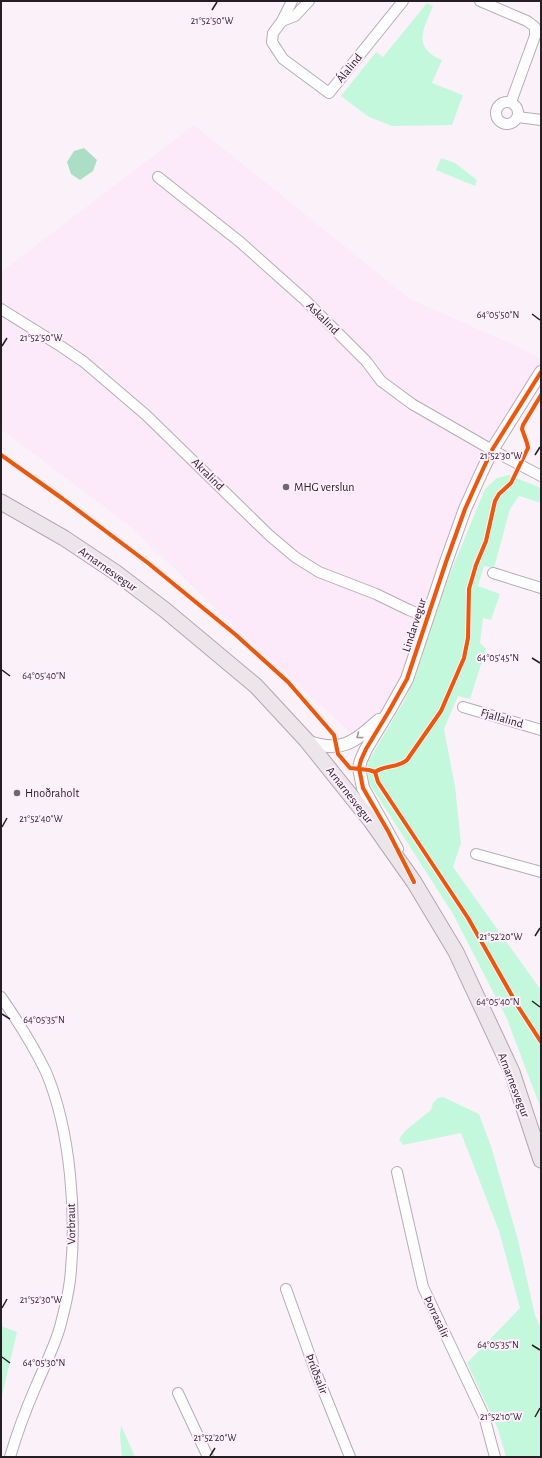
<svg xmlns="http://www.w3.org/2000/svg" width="542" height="1458" font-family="'Alegreya Sans',sans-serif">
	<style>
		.built { fill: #fce9f9 }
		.green { fill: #c4f8dd }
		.forest { fill: #abdec5 }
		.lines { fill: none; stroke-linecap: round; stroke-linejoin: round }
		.minor-casing { stroke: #b5adb3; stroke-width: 12 }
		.tertiary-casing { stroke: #b5adb3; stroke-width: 14 }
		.primary-casing { stroke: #b3a5b1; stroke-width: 17 }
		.minor { stroke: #fefdfe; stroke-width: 10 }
		.tertiary { stroke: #fefdfe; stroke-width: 12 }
		.primary { stroke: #ece6eb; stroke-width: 15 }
		.cycleway-casing { stroke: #ffeefc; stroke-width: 6 }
		.cycleway { stroke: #e8590c; stroke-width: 4 }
		.oneway { stroke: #9c999c }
		.ticks { fill: none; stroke: #251e24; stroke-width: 1.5 }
		.poi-dot { fill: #70686f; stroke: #ffeefc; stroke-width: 1.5 }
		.labels { text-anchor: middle; stroke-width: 4; stroke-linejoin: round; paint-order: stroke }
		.street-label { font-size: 12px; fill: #251e24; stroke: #ffeefc }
		.poi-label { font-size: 12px; fill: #251e24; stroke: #ffeefc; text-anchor: start }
		.ticks-label { font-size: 10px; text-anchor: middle; fill: #251e24; stroke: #ffeefc; stroke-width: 4; stroke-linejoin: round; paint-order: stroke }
	</style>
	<rect width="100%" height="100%" fill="#fbf2f9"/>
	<path class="built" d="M194,125L410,299L525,350L541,360V386L511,431L475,501L432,618L415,671L372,752L242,634L130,526L1,429V272Z"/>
	<g class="green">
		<path d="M427,3L433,6C424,29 411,47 442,60L432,83L463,95L452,125L392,126L369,117L341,96L376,52L383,57Z"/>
		<path d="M441,158L455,163L477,180L475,186L436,170Z"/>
		<path d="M509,475L541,488V503L519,496L510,509L494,568L484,566L478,586L500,594L491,620L483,618L480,643L486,649L470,699L458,696L444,729L455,786L461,843L453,867L541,990V1109L507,1019L453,914L369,783L367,768L369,760L404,701L417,672L435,613L449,576L485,489L497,478Z"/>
		<path d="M443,1097L479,1114L491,1146L518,1240L535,1315L540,1326L541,1457H506L498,1429L467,1363L520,1308L499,1231L461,1133L403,1145L399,1139L406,1130L431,1110L433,1103L438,1098Z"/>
		<path d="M1,1326L17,1332L1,1400Z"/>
		<path d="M121,1425L135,1457H122L120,1436Z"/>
	</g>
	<path class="forest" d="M84,148L97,160L93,171L80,180L71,174L67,162L74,151Z"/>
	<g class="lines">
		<defs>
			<g id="minor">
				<path d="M292,1L282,21L273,33L272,42L283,59L329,93L403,1"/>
				<path d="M480,1L527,21L535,27V36L511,102"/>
				<path d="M282,21L295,16L309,1"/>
				<circle cx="507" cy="113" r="11"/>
				<path d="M518,117L541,120"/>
				<path d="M158,177L240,242L305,300L366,361L381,381L412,404L492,450L541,476"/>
				<path d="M1,309L62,347L84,362L146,415L269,535L295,557L319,572L376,594L409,610L427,617"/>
				<path d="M493,573L541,588"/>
				<path d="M463,707L541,730"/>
				<path d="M476,854L541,872"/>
				<path d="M1,997C17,1020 34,1047 46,1072C71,1131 77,1217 70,1280C68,1296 64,1312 60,1327C54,1348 44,1367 36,1386C26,1409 17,1433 10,1457"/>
				<path d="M397,1172L423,1287L484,1416L495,1457"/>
				<path d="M286,1289L315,1370L350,1457"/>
				<path d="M178,1393L208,1457"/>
			</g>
			<g id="tertiary">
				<path d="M307,741C341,754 354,742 379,720"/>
				<path d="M397,849L363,788L359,768L361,760L366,749L389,711L407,679L446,562L465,509L478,480L492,450L541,372"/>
			</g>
			<path id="primary" d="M1,502L64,538L115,572L165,610L256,686L307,741L371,821L414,882L456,952L512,1072L541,1160"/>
		</defs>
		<use href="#minor" class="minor-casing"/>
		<use href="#tertiary" class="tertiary-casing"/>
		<use href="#primary" class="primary-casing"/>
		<use href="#minor" class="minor"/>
		<use href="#tertiary" class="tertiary"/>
		<use href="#primary" class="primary"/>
		<defs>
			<g id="cycleway">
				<path d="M1,455L63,499L148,563L236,635L288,682L334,735L338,754L350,768L369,770L375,772"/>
				<path d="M375,772C385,765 398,768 407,760L441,711L464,658L468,638L469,589L476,565L486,541L495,501L499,494L511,483L528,448L527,443L522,429L523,425L541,395"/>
				<path d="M375,772L378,782L468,918L519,1008L541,1042"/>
				<path d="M414,882L388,831L363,788L359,768L361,760L366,749L389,711L407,679L446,562L465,509L478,480L492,450L541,372"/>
			</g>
		</defs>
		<use href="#cycleway" class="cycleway-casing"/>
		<use href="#cycleway" class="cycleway"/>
	</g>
	<defs><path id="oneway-chevron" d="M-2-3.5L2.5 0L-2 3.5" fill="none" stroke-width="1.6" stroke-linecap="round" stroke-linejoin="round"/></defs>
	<use class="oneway" href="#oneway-chevron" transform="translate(359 736) rotate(143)"/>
	<path class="ticks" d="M212,10L217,2M532,314L540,320M2,346L7,338M535,455L540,447M532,658L540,663M2,670L10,676M2,827L7,818M535,936L540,928M532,1001L540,1007M2,1014L10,1019M2,1308L7,1299M532,1345L540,1350M2,1357L10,1363M535,1417L540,1408M210,1456L215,1448"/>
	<g class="poi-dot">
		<circle cx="286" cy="487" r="4"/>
		<circle cx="17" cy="793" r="4"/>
	</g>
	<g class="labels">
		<g class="street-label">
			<text transform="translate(349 68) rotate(-51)" y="4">Álalind</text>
			<text transform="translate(323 318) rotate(45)" y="4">Askalind</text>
			<text transform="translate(208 474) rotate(45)" y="4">Akralind</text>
			<text transform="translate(108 569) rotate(35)" y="4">Arnarnesvegur</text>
			<text transform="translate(414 625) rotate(-72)" y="4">Lindarvegur</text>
			<text transform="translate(502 718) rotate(16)" y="4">Fjallalind</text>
			<text transform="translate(350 795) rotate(52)" y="4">Arnarnesvegur</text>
			<text transform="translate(514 1085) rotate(69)" y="4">Arnarnesvegur</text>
			<text transform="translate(71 1224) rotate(-91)" y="4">Vorbraut</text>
			<text transform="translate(437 1317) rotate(65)" y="4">Þorrasalir</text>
			<text transform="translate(317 1374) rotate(69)" y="4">Þrúðsalir</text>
		</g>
		<g class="poi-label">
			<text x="294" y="491">MHG verslun</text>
			<text x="25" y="797">Hnoðraholt</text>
		</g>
	</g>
	<g class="ticks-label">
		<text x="212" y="24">21°52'50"W</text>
		<text x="498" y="318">64°05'50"N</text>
		<text x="41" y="341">21°52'50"W</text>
		<text x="501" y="459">21°52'30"W</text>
		<text x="498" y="661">64°05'45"N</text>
		<text x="44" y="679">64°05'40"N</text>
		<text x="41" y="822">21°52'40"W</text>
		<text x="501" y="940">21°52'20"W</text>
		<text x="498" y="1005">64°05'40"N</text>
		<text x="44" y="1023">64°05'35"N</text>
		<text x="41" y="1303">21°52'30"W</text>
		<text x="498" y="1348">64°05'35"N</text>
		<text x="44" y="1366">64°05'30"N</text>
		<text x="501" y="1420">21°52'10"W</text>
		<text x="215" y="1441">21°52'20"W</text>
	</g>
	<rect width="542" height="1458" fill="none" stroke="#251e24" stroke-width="4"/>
</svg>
